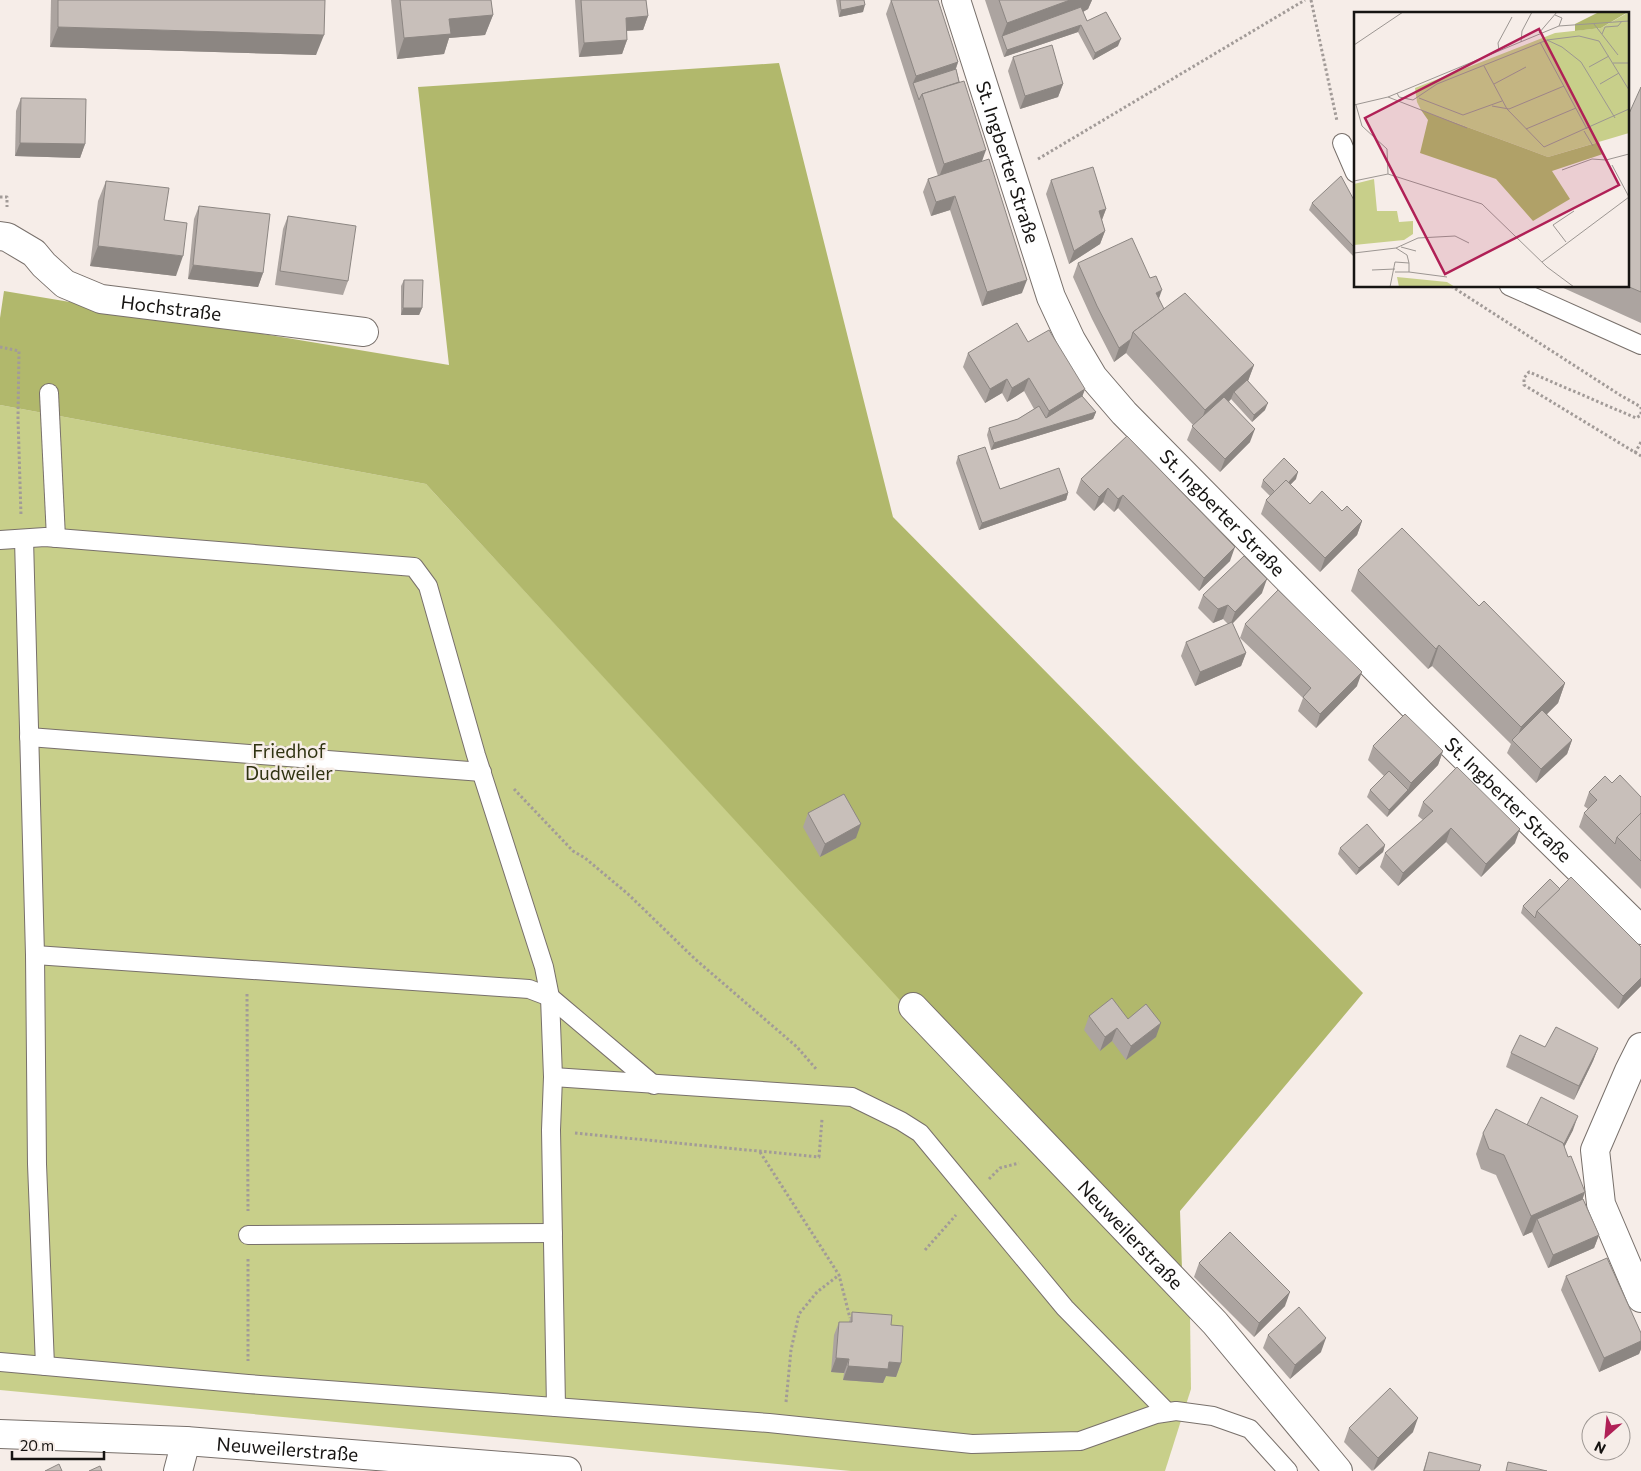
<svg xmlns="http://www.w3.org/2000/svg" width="1641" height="1471" font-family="Commissioner,sans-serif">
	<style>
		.green { fill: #c8cf8a }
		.forest { fill: #b1b86c }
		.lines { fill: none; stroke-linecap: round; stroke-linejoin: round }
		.service-casing { stroke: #78706b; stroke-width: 20 }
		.minor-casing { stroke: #78706b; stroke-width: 30 }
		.secondary-casing { stroke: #78706b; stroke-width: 30 }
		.path { stroke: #a29b98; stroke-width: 3; stroke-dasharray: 2.5 2.5; stroke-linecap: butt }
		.service { stroke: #fff; stroke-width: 18 }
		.minor { stroke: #fff; stroke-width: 28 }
		.secondary { stroke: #fff; stroke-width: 28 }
		.wall { fill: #aca4a0 }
		.shaded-wall { fill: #8c8682 }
		.building { fill: #c8bfba; stroke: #8c8682 }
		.labels { text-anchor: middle; stroke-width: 5; stroke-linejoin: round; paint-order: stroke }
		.street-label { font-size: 19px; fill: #161412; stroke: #f6ede8 }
		.park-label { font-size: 19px; fill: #303312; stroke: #f6ede8 }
		.inset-road { fill: none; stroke: #9c9692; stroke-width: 1 }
		.view { fill: #b02056; fill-opacity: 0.15; stroke: #b02056; stroke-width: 2.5 }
		.inset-edge { fill: none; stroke: #161412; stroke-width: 2.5 }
	</style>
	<rect width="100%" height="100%" fill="#f6ede8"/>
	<path class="green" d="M0,405L426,484L1190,1314L1191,1389L1165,1471H851L0,1390Z"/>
	<path class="forest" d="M779,63L893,517L1363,993L1180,1211L1182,1269L1066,1181L426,484L0,405V318L4,291L449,365L418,87Z"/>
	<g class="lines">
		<defs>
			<g id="service">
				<path d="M1342,143L1355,173"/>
				<path d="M1509,286L1641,345"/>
				<path d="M49,393L56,538"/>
				<path d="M24,539L35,955L37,1164L45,1366"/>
				<path d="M0,540L45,537L414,567L428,586L476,755L544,967L550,997L553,1077L551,1130L556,1407"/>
				<path d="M29,737L482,772"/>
				<path d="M35,955L529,989L550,997L654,1085"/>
				<path d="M553,1077L852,1097L901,1121L920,1133L1065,1308L1166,1411"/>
				<path d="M248,1235L553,1233"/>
				<path d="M0,1362L248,1384L769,1423L972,1444L1080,1441L1156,1414L1176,1411L1213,1416L1250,1429L1288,1471"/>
			</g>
			<g id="minor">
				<path id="s1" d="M0,236L7,237L34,253L44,265L65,284L101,299L364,332"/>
				<path id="s2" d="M913,1007L1215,1323L1338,1471"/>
				<path d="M1641,1047L1629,1071L1595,1150L1601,1204L1641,1298"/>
				<path id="s3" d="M0,1434L186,1441L567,1471"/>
				<path d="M178,1471L186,1441"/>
			</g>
			<g id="secondary">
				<path id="s4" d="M956,0L1051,297L1071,340L1093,377L1124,413L1423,716L1641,930"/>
			</g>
		</defs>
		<use href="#service" class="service-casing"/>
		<use href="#minor" class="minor-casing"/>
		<use href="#secondary" class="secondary-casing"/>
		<g class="path">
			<path d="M1311,0L1337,121"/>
			<path d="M1038,159L1305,0"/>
			<path d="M0,197H7V207"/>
			<path d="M1451,286L1620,395L1641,407V415L1636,418L1529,372L1524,378V385L1641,456"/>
			<path d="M0,347L19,351L18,418L21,516"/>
			<path d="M1635,453L1641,442"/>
			<path d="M514,789L573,851L585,858L628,894L695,959L797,1047L817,1070"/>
			<path d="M247,994L248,1211"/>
			<path d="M575,1133L819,1157L822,1119"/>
			<path d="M760,1152L839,1275L850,1318"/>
			<path d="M989,1179L1000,1168L1019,1163"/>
			<path d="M925,1250L956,1215"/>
			<path d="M248,1259V1361"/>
			<path d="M786,1402L791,1350L799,1314L817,1292L839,1275"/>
		</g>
		<use href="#service" class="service"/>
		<use href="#minor" class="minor"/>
		<use href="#secondary" class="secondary"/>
	</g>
	<g class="wall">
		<path d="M51,0H325L316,55L50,47Z"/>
		<path d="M391,0H491L493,15L485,35L449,38L444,54L397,59Z"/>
		<path d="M575,0H646L648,16L643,30L627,31V40L622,54L579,57Z"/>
		<path d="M836,0H864L863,12L839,17Z"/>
		<path d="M891,0L958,62L956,69L982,162L1022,293L982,306L950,210L931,216L923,192L928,179L938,176L886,14Z"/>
		<path d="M985,0H1092L1088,9L1083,12L1087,21L1118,46L1093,60L1078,32L1004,57Z"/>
		<path d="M1013,57L1063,84L1058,97L1020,109L1008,71Z"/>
		<path d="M1641,87V323L1559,286H1627Z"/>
		<path d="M21,98L85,144L80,158L15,156L16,111Z"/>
		<path d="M1051,180L1106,209L1102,220L1105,231L1100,244L1069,264L1046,194Z"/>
		<path d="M106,181L164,220L176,276L90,266L98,201Z"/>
		<path d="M1355,202V258L1309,210L1312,203Z"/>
		<path d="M199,206L263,273L258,287L188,279L194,219Z"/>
		<path d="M288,216L348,281L343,295L275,285L283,229Z"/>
		<path d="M1078,263L1159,299L1164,309L1254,365L1248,381L1265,410L1252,422L1231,399L1229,402L1250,442L1220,472L1187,440L1193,425L1126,353L1114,362L1092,319L1073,277Z"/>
		<path d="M404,280L422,308L419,315H401V286Z"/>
		<path d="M1028,342L1085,389L1082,396L1096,412L1093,419L991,450L987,435L989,428L1018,419L1034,409L1024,391L1007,402L1002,393L985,403L963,367L968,353Z"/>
		<path d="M1127,436L1230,561L1199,591L1118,508L1114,512L1103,502L1094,511L1076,493L1081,479Z"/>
		<path d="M958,456L1000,489L1068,493L1066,500L979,530L956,463Z"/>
		<path d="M1296,479L1290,485L1310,504L1342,511L1362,521L1357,535L1320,572L1261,514L1266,500L1270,496L1261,487L1263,480Z"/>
		<path d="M1358,570L1479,606L1565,683L1558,703L1547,714L1572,740L1567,754L1536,783L1507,753L1511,744L1432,666L1428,669L1351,591Z"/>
		<path d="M1262,593L1232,624L1246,653L1241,666L1195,686L1181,656L1186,642L1228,624L1223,619L1213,623L1198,608L1203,595Z"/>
		<path d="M1245,624L1357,686L1316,728L1298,711L1303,698L1240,638Z"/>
		<path d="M1373,746L1443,751L1438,765L1387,817L1367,797L1370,790L1384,776L1368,760Z"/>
		<path d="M1612,783L1641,797V889L1579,827L1584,813L1588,809L1584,806L1589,792Z"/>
		<path d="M1423,802L1515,843L1481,877L1446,842L1398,886L1380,867L1385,853L1423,820L1418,816Z"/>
		<path d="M808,813L856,838L820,857L803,827Z"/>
		<path d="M1385,845L1383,852L1356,875L1338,854L1340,848Z"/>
		<path d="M1560,889L1641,986L1618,1009L1521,913L1523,906Z"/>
		<path d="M1089,1016L1128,1019L1156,1037L1126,1060L1112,1041L1100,1051L1084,1030Z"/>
		<path d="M1545,1047L1598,1048L1593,1061L1574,1100L1506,1067L1511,1053Z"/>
		<path d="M1527,1125L1573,1130L1564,1147L1583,1199L1599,1235L1594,1248L1548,1268L1532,1232L1523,1236L1496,1175L1481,1169L1476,1154L1483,1133Z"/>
		<path d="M1199,1263L1285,1306L1254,1337L1194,1277Z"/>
		<path d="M1566,1276L1641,1333V1349L1639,1354L1599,1372L1561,1290Z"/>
		<path d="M852,1312L891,1325L901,1363L896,1377L886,1376L883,1383L843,1380L844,1373L831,1372L834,1335L839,1322H849Z"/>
		<path d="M1268,1335L1321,1352L1290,1379L1263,1348Z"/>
		<path d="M1349,1428L1413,1432L1372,1471L1344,1442Z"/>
		<path d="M1429,1452L1479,1471H1423Z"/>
	</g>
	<g class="shaded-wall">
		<path d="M1070,0H1092L1088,9L1079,14L1002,36L1007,23Z"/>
		<path d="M865,5L863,12L839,17L841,10Z"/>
		<path d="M493,15L485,35L449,38L444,54L397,59L404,38L449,19Z"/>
		<path d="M648,16L643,30L621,31L626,18Z"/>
		<path d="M1081,25L1078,32L1004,57L1007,50Z"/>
		<path d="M58,27L324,35L316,55L50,47Z"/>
		<path d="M1121,39L1118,46L1093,60L1095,53Z"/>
		<path d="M627,40L622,54L579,57L584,43Z"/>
		<path d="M958,62L953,76L913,83L916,76Z"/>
		<path d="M1063,84L1058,97L1020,109L1025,96Z"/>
		<path d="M20,143L85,144L80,158L15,156Z"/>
		<path d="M986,150L981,164L939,177L944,164Z"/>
		<path d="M955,196L950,210L931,216L936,202Z"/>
		<path d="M1106,209L1101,222L1099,211Z"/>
		<path d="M1105,231L1100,244L1069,264L1074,251Z"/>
		<path d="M98,246L183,256L176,276L90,266Z"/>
		<path d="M193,265L263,273L258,287L188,279Z"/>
		<path d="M1027,280L1022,293L982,306L987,292Z"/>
		<path d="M1162,290L1157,304L1156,293Z"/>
		<path d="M403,308H422L419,315H401Z"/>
		<path d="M1131,339L1126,353L1114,362L1119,348Z"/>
		<path d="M1254,365L1246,386L1234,392L1231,399L1198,430L1205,410Z"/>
		<path d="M1029,378L1024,391L1007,402L1012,388Z"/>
		<path d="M1007,379L1002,393L985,403L990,389Z"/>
		<path d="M1085,389L1080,403L1044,424L1049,411Z"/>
		<path d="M1268,403L1265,410L1252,422L1254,415Z"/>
		<path d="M1096,412L1093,419L991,450L994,443Z"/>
		<path d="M1255,429L1250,442L1220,472L1225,459Z"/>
		<path d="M1298,472L1296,479L1274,501L1277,494Z"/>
		<path d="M1108,488L1103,502L1094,511L1099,497Z"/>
		<path d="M1068,493L1066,500L979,530L982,523Z"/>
		<path d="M1123,495L1118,508L1114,512L1118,499Z"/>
		<path d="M1362,521L1357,535L1320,572L1325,558Z"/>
		<path d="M1235,547L1230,561L1199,591L1204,578Z"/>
		<path d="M1267,579L1262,593L1230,626L1235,612Z"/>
		<path d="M1228,605L1223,619L1213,623L1218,609Z"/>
		<path d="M1439,645L1432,666L1428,669L1436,649Z"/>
		<path d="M1246,653L1241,666L1195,686L1200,672Z"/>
		<path d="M1362,672L1357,686L1316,728L1320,714Z"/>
		<path d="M1565,683L1558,703L1517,744L1515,743L1521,727Z"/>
		<path d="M1572,740L1567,754L1536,783L1541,769Z"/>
		<path d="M1443,751L1438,765L1387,817L1389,810L1408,790L1411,783Z"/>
		<path d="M861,824L856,838L820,857L825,844Z"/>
		<path d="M1451,828L1446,842L1398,886L1403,873Z"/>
		<path d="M1520,829L1515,843L1481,877L1486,864Z"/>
		<path d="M1385,845L1383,852L1356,875L1359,868Z"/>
		<path d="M1641,978V986L1618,1009L1623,996Z"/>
		<path d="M1161,1023L1156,1037L1126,1060L1131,1046Z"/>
		<path d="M1117,1028L1112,1041L1100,1051L1105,1037Z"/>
		<path d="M1598,1048L1593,1061L1574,1100L1579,1086Z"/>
		<path d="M1578,1116L1573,1130L1556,1163L1561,1150Z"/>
		<path d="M1585,1192L1578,1213L1537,1219L1532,1232L1523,1236L1531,1216Z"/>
		<path d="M1599,1235L1594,1248L1548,1268L1553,1255Z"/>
		<path d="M1290,1292L1285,1306L1254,1337L1259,1323Z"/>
		<path d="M1326,1338L1321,1352L1290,1379L1295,1365Z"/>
		<path d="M1641,1341V1349L1639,1354L1599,1372L1604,1358Z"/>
		<path d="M836,1358L849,1359L844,1373L831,1372Z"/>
		<path d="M889,1362L901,1363L896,1377L886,1376L883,1383L843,1380L848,1366Z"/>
		<path d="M1418,1418L1413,1432L1373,1471L1378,1458Z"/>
	</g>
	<g class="building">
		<path d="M58,0H325L324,35L58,27Z"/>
		<path d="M400,0H491L493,15L449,19L451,34L404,38Z"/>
		<path d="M581,0H646L648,16L626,18L627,40L584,43Z"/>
		<path d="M840,0H864L865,5L841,10Z"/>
		<path d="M891,0H938L958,62L916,76Z"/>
		<path d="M999,0H1070L1007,23Z"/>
		<path d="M1081,7L1087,21L1106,12L1121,39L1095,53L1081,25L1007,50L1002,36Z"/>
		<path d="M1052,45L1063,84L1025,96L1013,57Z"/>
		<path d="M956,69L959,82L922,94L919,100L913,83Z"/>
		<path d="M964,81L986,150L944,164L922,94Z"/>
		<path d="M1641,87V292L1627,286V118Z"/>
		<path d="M21,98L86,99L85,144L20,143Z"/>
		<path d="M989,159L1027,280L987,292L955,196L936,202L928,179Z"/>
		<path d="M1093,167L1106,209L1099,211L1105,231L1074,251L1051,180Z"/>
		<path d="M1341,176L1355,202V248L1312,203Z"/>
		<path d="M106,181L169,188L164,220L187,223L183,256L98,246Z"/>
		<path d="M199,206L270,214L263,273L193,265Z"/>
		<path d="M288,216L356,226L348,281L280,271Z"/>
		<path d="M1132,238L1150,278L1156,276L1162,290L1156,293L1164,309L1133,332L1131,339L1119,348L1097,306L1078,263Z"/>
		<path d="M404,280H423L422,308H403Z"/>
		<path d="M1185,293L1254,365L1205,410L1133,332Z"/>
		<path d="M1017,323L1028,342L1049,330L1085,389L1049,411L1029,378L1012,388L1007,379L990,389L968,353Z"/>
		<path d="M1247,380L1268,403L1254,415L1234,392Z"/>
		<path d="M1082,396L1096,412L994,443L989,428L1018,419L1039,406L1046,418Z"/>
		<path d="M1224,397L1255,429L1225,459L1192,426Z"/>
		<path d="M1127,436L1235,547L1204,578L1123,495L1118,499L1108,488L1099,497L1081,479Z"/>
		<path d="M985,447L1000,489L1059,468L1068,493L982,523L958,456Z"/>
		<path d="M1284,458L1298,472L1288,483L1286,480L1275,492L1263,480Z"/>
		<path d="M1286,480L1310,504L1322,491L1342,511L1347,506L1362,521L1325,558L1266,500Z"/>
		<path d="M1402,528L1479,606L1484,601L1565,683L1521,727L1439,645L1436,649L1358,570Z"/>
		<path d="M1244,556L1267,579L1235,612L1228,605L1218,609L1203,595Z"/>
		<path d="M1278,590L1362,672L1320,714L1303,697L1311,688L1245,624Z"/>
		<path d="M1232,622L1246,653L1200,672L1186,642Z"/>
		<path d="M1542,710L1572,740L1541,769L1512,740Z"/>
		<path d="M1405,714L1443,751L1411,783L1373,746Z"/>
		<path d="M1457,767L1520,829L1486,864L1451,828L1403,873L1385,853L1433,811L1423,802Z"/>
		<path d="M1389,771L1408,790L1389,810L1370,790Z"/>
		<path d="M1620,775L1641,797V813L1617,837L1615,844L1584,813L1597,800L1589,792L1605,776L1612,783Z"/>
		<path d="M844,794L861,824L825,844L808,813Z"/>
		<path d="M1641,813V861L1617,837Z"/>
		<path d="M1367,824L1385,845L1359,868L1340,848Z"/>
		<path d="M1571,877L1641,947V978L1623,996L1537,911Z"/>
		<path d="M1550,879L1560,889L1537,911L1535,918L1523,906Z"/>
		<path d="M1112,998L1128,1019L1146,1004L1161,1023L1131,1046L1117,1028L1105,1037L1089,1016Z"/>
		<path d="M1556,1027L1598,1048L1579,1086L1511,1053L1520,1035L1545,1047Z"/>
		<path d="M1541,1097L1578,1116L1564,1144L1563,1143L1527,1125Z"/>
		<path d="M1496,1109L1563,1143L1568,1157L1571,1156L1585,1192L1531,1216L1504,1155L1489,1149L1483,1133Z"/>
		<path d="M1583,1199L1599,1235L1553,1255L1537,1219Z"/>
		<path d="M1230,1232L1290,1292L1259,1323L1199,1263Z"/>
		<path d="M1607,1258L1641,1333V1341L1604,1358L1566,1276Z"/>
		<path d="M1299,1307L1326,1338L1295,1365L1268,1335Z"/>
		<path d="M852,1312L892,1315L891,1325L903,1326L901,1363L889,1362L888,1369L848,1366L849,1359L836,1358L839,1322H852Z"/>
		<path d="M1390,1388L1418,1418L1378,1458L1349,1428Z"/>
		<path d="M1429,1452L1481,1465L1479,1471H1424Z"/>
		<path d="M1508,1462L1547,1471H1506Z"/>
		<path d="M59,1464L62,1471H45Z"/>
		<path d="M100,1466L102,1471H89Z"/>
	</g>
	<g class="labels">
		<g class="street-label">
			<text dy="7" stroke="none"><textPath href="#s4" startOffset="170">St. Ingberter Straße</textPath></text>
			<text dy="7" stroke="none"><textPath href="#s1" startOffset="192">Hochstraße</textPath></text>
			<text dy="7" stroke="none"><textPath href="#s4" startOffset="590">St. Ingberter Straße</textPath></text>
			<text dy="7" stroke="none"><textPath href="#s4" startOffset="995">St. Ingberter Straße</textPath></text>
			<text dy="7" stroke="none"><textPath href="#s2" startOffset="315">Neuweilerstraße</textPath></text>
			<text dy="7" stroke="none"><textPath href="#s3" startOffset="288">Neuweilerstraße</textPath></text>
		</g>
		<g class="park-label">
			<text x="289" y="758">Friedhof<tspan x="289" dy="22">Dudweiler</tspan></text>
		</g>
	</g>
	<g transform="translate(1354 12)">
		<rect width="275" height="275" fill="#f6ede8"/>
		<path d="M275,0V121L194,145L67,98L63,90L61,76L201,21L247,16ZM20,167L23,199H43L45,210L59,209V222L50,228L0,233V172ZM43,265L93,270L101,275H45Z" fill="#c8cf8a"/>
		<path d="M245,0H274L247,16L221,19V12ZM67,98L194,145L245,130L249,142L198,159L216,187L179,209L142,167L66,141L74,108Z" fill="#b1b86c"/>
		<path class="inset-road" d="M201,3L208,6L205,14M240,12L264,43M185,21L203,0M248,22L251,15L264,14L268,9M193,28L208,35L227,50L261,106M167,30L168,19L178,0M186,30L233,117M0,33L49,0M145,39L144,31L158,5M259,51H275M130,54L153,97L190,135L275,97M235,55L255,44M140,72L172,55M246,72L265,61M43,81L45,85L59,88L83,72L193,28L225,24L245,29L275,78M34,85L113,116M65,86L109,103L148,89M0,93L34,85L205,14L275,9M2,93L8,114L33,137L34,162M138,94L155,97L210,74M172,117L222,96M230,119L239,134M258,153L275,185M208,158L238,147L252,148L275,142M0,169L34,162L128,192L193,255L220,275M212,230L199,213L220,199M47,235L62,239M0,241L42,236L64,226L101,224L115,231M188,250L275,185M18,258L41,257M41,260H55V251M55,260L93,265M36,275L41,250L55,251L53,243L42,236"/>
		<path class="view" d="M185,17L265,173L91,262L11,106Z"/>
		<rect width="275" height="275" class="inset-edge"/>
	</g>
	<g transform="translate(1606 1436) rotate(207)"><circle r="24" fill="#f6ede8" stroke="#9c9692"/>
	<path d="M0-4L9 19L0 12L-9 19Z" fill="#b02056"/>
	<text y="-8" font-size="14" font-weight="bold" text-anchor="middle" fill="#161412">N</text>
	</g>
	<path d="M12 1451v8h92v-8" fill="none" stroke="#161412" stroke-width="2.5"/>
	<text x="20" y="1451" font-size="15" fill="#161412" stroke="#f6ede8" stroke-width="4" paint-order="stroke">20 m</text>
</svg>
